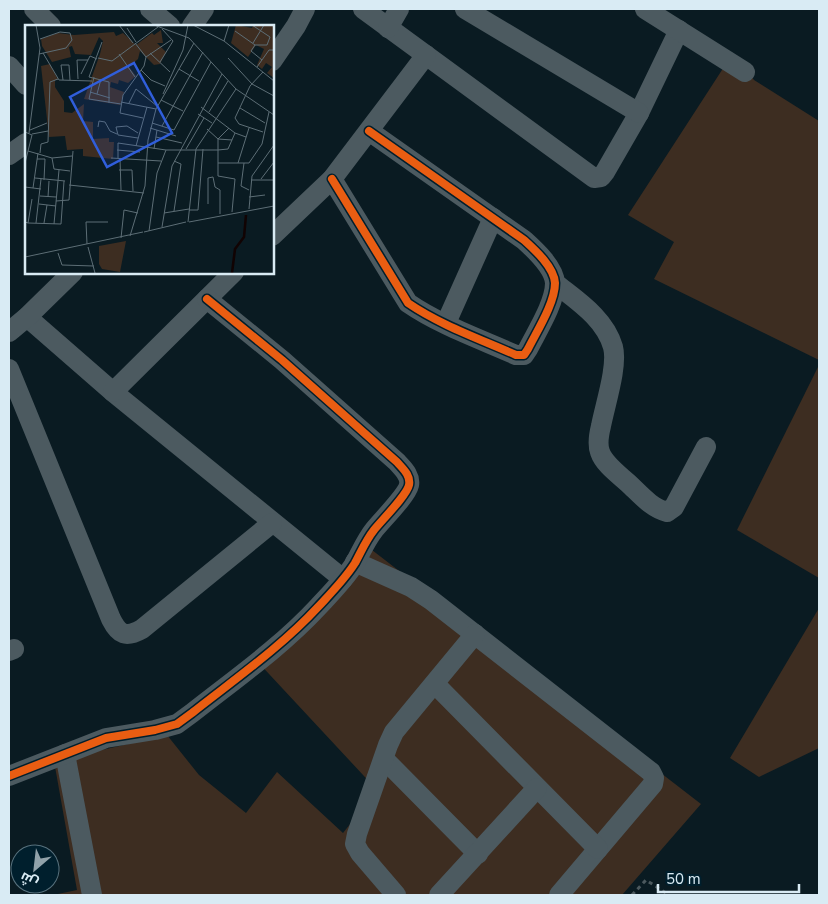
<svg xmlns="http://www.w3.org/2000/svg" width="828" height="904" font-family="'Nunito Sans',Cairo,sans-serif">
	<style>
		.green { fill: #3d2d21 }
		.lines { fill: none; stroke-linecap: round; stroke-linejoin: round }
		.path { stroke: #4c595e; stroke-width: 3; stroke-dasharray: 4 4; stroke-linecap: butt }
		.street { stroke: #4c5a60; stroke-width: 20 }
		.cycleway-casing { stroke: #001f2d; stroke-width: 11 }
		.cycleway { stroke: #e95d12; stroke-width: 8 }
		.inset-river { fill: none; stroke: #110303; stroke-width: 2.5 }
		.inset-road { fill: none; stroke: #5d6e76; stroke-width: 1 }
		.view { fill: #305edb; fill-opacity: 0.15; stroke: #305edb; stroke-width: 2.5 }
		.inset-edge { fill: none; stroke: #d9ebf4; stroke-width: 2.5 }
	</style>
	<rect width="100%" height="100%" fill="#0a1b22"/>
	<g class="green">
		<path d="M733,53L754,80L819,121V360L654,279L674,242L628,215Z"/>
		<path d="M819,365V578L737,530Z"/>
		<path d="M372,550L701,804L622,895H53L77,890L54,761L167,735L199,775L246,813L277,772L343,833L377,790L256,660Z"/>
		<path d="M819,608V748L759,777L730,758Z"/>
	</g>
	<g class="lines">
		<path class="path" d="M632,895L646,880L669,895"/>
		<g class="street">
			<path d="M34,9L51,26"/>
			<path d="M150,9L170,26"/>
			<path d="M363,9L594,178L601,177L605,172L639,113L679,30"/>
			<path d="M465,9L639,113"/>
			<path d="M645,9L745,72"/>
			<path d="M192,26L204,9"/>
			<path d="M388,28L399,9"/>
			<path d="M272,61L296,26L305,9"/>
			<path d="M9,66L26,85"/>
			<path d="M9,155L26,143"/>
			<path d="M332,179L408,303C440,325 480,339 516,355H524L528,349C537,331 555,303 555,283C554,267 535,250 524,240L369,131"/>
			<path d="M272,236L332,179L426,55"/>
			<path d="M555,283C576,300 605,318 613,347C618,366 605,405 601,426C599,434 597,444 600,452C604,464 618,474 628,483C640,494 651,508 667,512L674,507L706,447"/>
			<path d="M27,317L113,392L343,579"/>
			<path d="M446,323L493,218"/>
			<path d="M9,332L27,317L73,272"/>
			<path d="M9,369L111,619C119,635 126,638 142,629L272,523"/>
			<path d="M113,392L234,272"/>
			<path d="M355,562L411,587L431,600L651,772L654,778L653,784L559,895"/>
			<path d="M9,651L14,649"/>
			<path d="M435,684L598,849"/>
			<path d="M65,754L92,895"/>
			<path d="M384,759L478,854"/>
			<path d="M9,776L106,738L155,730L177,724L192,713C235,679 281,647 318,607C331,593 345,579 355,563C361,552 366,540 374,530C382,520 407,495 409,485C411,475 402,468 397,462L282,360L207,299"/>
			<path d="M396,895L360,853L355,844L357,834L388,745L394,732L475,634"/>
			<path d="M439,895L537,788"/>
		</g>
		<defs>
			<g id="cycleway">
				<path d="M332,179L408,303C440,325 480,339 516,355H524L528,349C537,331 555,303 555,283C554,267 535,250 524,240L369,131"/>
				<path d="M9,776L106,738L155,730L177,724L192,713C235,679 281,647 318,607C331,593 345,579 355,563C361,552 366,540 374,530C382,520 407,495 409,485C411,475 402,468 397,462L282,360L207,299"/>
			</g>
		</defs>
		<use href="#cycleway" class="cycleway-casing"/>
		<use href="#cycleway" class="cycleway"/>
	</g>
	<g transform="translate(25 25)">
		<rect width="249" height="249" fill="#0a1b22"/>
		<path d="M211,0L227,3L228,0H249V53L242,48L247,42L241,38L237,44L232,40L239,24L231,20L223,32L206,18ZM136,5L138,18H132L141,27L135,39L129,40L115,26L113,34L104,42L111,51L103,58L94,55L93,59L86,57L85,62L99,67L95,80L59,74L75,29L78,16L74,12L66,30L50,29L47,21L44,22L46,32L27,37L17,21L16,14L33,8L49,10L89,7L91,11L98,8L111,20L127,8L129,10ZM25,39L33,55H30V62L39,76V87L47,88L59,79L58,96L68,97V114L84,113V117H89L88,134L58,131V124L42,125L40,111L24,112L16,41ZM101,216L95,247L77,244L74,239V221Z" fill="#3d2d21"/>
		<path class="inset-river" d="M207,248L210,224L219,212L221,190"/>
		<path class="inset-road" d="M94,0L108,18M129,0L164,13L211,64L249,90M168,0L199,16L249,56M227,0L245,12L242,20H230L226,26L237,35M102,3L111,17M210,6L230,20M199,16L204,0M110,18L121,32M228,18L239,0M18,28L34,55L67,56M125,28L145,47M14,29L41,23L47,15L45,8L35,7L15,14M94,29L110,52M73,33L87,36L133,2M203,33L227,59L249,71M135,37L148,16L137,4M232,42L244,25H249M154,44L174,56M116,45L126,55L140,61M238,47L225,61L210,93L214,99L238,107M56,49L65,31L72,34M64,52L84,57V78M64,52L77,17M69,52L64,74L96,79M53,54L52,35H63M38,55L36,40H44L45,55M65,67L85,73M72,69L76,54M138,69L158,25L163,0M136,75L158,86M96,77L131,84M104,78L111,64L132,81M176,82L210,108L221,112M215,83L240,98M184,87L203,56M173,89L187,98M118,93L95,88L98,70L119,41L121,32L146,15M127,98L149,105L186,37M137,101L178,27M73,102L74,96L80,97L85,106L92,109M125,103L151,111M204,103L193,114V151L210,154L207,187M182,104L193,114L207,115M5,105L22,98M0,107L7,110L0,138M4,108L15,23L11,0M7,109L23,106M131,112L157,118M113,113L93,110L91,102L102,101L113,108M111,121L122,82M129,124L132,105M161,124L179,93M92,125L115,127M3,126L27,133L47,131M15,128L16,119L23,117L25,57L33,54M27,133L29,144L45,146M86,133L136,136M93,133V118L141,125H193L203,124L210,108M12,134H20L19,155M95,134L96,165M193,138H224L237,119L244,87M213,138L224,103M219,138L216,161L224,165M94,145H107L108,166M188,152L190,162L195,165V189M10,153L40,156M236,154L249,137M226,155H249M44,160L119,168M0,162L16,164M8,163L13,128M15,171L31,172M23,172L24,156M224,172L240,170M31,176L44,175L48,126M14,179L31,181M183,179V153L188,152M224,184L227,151L249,120M164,185H173L178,124M149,186L156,139L149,136M139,188L164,184M0,197L3,198L7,174M163,197L171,124L211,64M164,197L249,181M3,198L36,199L39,156M11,198L16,154M19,198L22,180M29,199L34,145M137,202L147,141L197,49M124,206L132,148L141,125M119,207L161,197M105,211L120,161L123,115L131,84L169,18M96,213L99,185L113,188M62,219L61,197H83M63,222L70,248M33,228L37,240L69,241M0,232L118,207"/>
		<path class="view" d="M109,38L147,108L82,142L45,72Z"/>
		<rect width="249" height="249" class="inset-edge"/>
	</g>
	<rect width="828" height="904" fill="none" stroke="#d9ebf4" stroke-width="20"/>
	<g transform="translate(35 869) rotate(208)"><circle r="24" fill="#001f2d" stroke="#57717d"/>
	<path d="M0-4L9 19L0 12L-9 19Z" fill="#91a2aa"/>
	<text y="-8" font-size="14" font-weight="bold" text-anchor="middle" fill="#d9ebf4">ش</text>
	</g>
	<path d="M658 884v8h141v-8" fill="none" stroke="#d9ebf4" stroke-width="2.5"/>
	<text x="666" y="884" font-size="15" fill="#d9ebf4" stroke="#001f2d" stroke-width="4" paint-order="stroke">50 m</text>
</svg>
